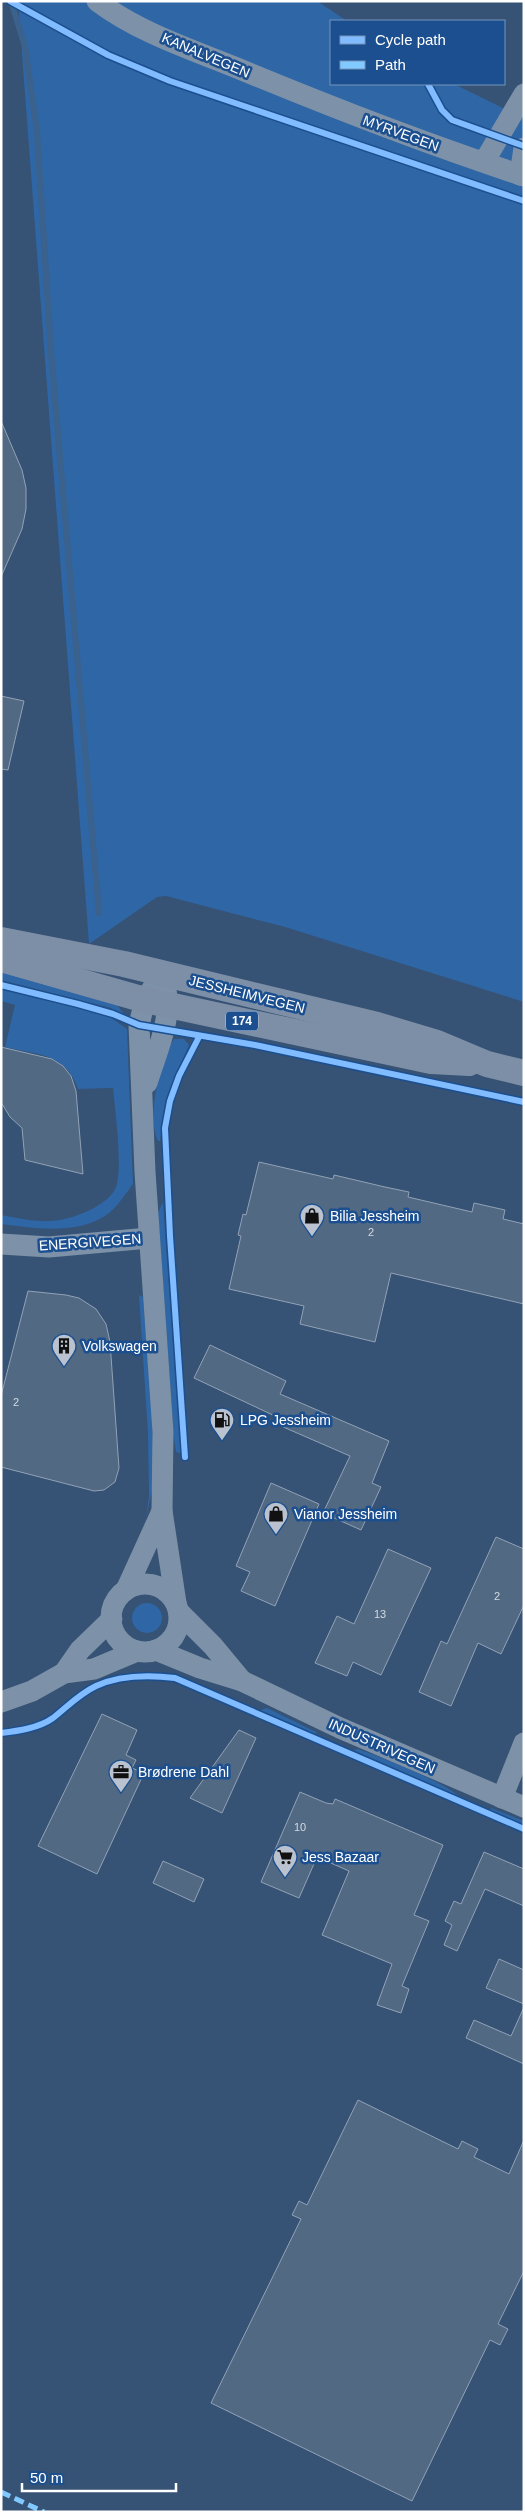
<svg xmlns="http://www.w3.org/2000/svg" width="525" height="2513" font-family="Arial,sans-serif">
	<style>
		.green { fill: #2f66a5 }
		.lines { fill: none; stroke-linecap: round; stroke-linejoin: round }
		.stream { stroke: #3b618d; stroke-width: 6 }
		.building { fill: #526984; stroke: #92a2b6 }
		.minor { stroke: #7d92a8; stroke-width: 21 }
		.major { stroke: #7d8ea7; stroke-width: 26 }
		.quiet { stroke: #80caff; stroke-width: 5; stroke-dasharray: 10 5; stroke-linecap: butt }
		.cycleway-casing { stroke: #1b4f8f; stroke-width: 9 }
		.cycleway { stroke: #80bcff; stroke-width: 6 }
		.labels { text-anchor: middle; stroke-width: 5; stroke-linejoin: round; paint-order: stroke }
		.number-label { font-size: 11px; fill: #d4dae0 }
		.shield { fill: #1b4f8f; stroke: #bbcadd; stroke-width: 1 }
		.shield-label { font-size: 12px; font-weight: bold; fill: #fff }
		.street-label { font-size: 14px; fill: #fff; stroke: #1b4f8f }
		.poi-label { font-size: 14px; fill: #fff; stroke: #1b4f8f; text-anchor: start }
	</style>
	<rect width="100%" height="100%" fill="#365274"/>
	<g class="green">
		<path d="M18,1H317L347,21H331V84H454L505,109L524,89V1002L285,927L166,896L157,897L89,944Z"/>
		<path d="M1,968L115,1002L127,1018L111,1008L1,980Z"/>
		<path d="M1,989L97,1013L110,1017L127,1029L133,1184C125,1195 116,1209 105,1216C76,1235 32,1228 1,1224V1215C17,1218 34,1222 50,1221C69,1221 109,1206 116,1187C123,1168 115,1111 113,1088L78,1089C66,1053 38,1055 5,1047L15,1005L1,1001Z"/>
		<path d="M174,1039H184L189,1045L166,1099L160,1141H158C146,1117 160,1060 174,1039Z"/>
		<path d="M163,1202L181,1451L180,1453L176,1452L174,1439L158,1213Z"/>
		<path d="M139,1295L143,1297L152,1412L154,1480L146,1519L149,1496L148,1434Z"/>
		<circle cx="147" cy="1618" r="15"/>
		<path d="M267,1708L316,1732L317,1736L263,1713L261,1710Z"/>
		<path d="M358,1749C383,1758 443,1781 461,1798L353,1750Z"/>
		<path d="M491,1808L524,1821V1826L490,1812Z"/>
	</g>
	<g class="lines">
		<path class="stream" d="M11,1L25,47L37,131L51,352L99,913"/>
	</g>
	<g class="building">
		<path d="M1,421L22,470L26,488V509L22,529L1,577Z"/>
		<path d="M1,696L24,701L8,770L1,769Z"/>
		<path d="M1,1047L52,1059L63,1066L71,1076L76,1091L83,1174L25,1160L22,1128L10,1117L1,1102Z"/>
		<path d="M259,1162L333,1179L334,1175L385,1187L409,1192L408,1197L472,1212L474,1203L505,1210L503,1219L524,1224V1304L391,1273L375,1342L300,1324L304,1306L229,1289L241,1236L238,1235L243,1214L246,1215Z"/>
		<path d="M28,1291L66,1295L79,1298L96,1309L106,1324L110,1342L119,1468L115,1482L104,1490L94,1491L1,1467V1396Z"/>
		<path d="M210,1345L286,1381L280,1394L389,1441L372,1483L381,1487L361,1530L323,1513L350,1456L274,1423L277,1417L194,1378Z"/>
		<path d="M271,1483L319,1504L275,1606L241,1591L250,1572L236,1566Z"/>
		<path d="M496,1537L524,1549V1605L501,1654L478,1643L451,1706L419,1692L441,1641L447,1644Z"/>
		<path d="M388,1549L431,1568L381,1675L353,1662L347,1676L315,1663L337,1616L354,1624Z"/>
		<path d="M102,1714L137,1730L126,1755L136,1760L132,1768L144,1773L97,1874L38,1846Z"/>
		<path d="M239,1730L256,1738L222,1813L190,1798Z"/>
		<path d="M300,1792L326,1803L333,1804L335,1799L443,1845L414,1915L429,1921L402,1986L409,1989L401,2013L377,2005L392,1964L322,1935L349,1871L317,1857L299,1898L261,1882Z"/>
		<path d="M484,1852L524,1869V1906L485,1889L457,1951L444,1945L452,1925L445,1921L454,1901L461,1904Z"/>
		<path d="M163,1861L204,1879L194,1902L153,1883Z"/>
		<path d="M499,1959L524,1970V2004L486,1988Z"/>
		<path d="M524,2007V2064L466,2038L474,2020L511,2036Z"/>
		<path d="M358,2100L458,2149L462,2141L478,2149L474,2157L509,2174L524,2140V2271L498,2324L508,2329L500,2345L490,2340L412,2501L211,2403L301,2219L292,2215L299,2201L307,2205Z"/>
	</g>
	<g class="lines">
		<g class="minor">
			<path d="M97,1C138,32 190,49 237,68C331,107 426,144 524,176"/>
			<path d="M484,162L524,94"/>
			<path d="M520,175L524,148"/>
			<path d="M162,973L145,1000L139,1025L145,1172L163,1432L162,1511L176,1603"/>
			<path d="M147,1083C156,1053 172,1021 166,990"/>
			<path d="M1,1244L49,1247L149,1238"/>
			<circle cx="145" cy="1618" r="34"/>
			<path d="M126,1590L162,1511"/>
			<path d="M179,1612L213,1646L242,1681"/>
			<path d="M156,1650L200,1668L242,1681L340,1728L524,1807"/>
			<path d="M64,1673L80,1650L112,1619"/>
			<path d="M1,1702L32,1691L64,1673L94,1669L137,1651"/>
			<path d="M502,1798L524,1743"/>
		</g>
		<g class="major">
			<path d="M1,940L124,964L377,1025L437,1043L487,1064L524,1073"/>
			<path d="M1,959L145,1000L431,1061L469,1063"/>
		</g>
		<path class="quiet" d="M1,2492L44,2512"/>
		<defs>
			<g id="cycleway">
				<path d="M10,1L108,55L170,81L524,201"/>
				<path d="M428,84L442,110L452,120L524,146"/>
				<path d="M1,985L78,1004L113,1014L139,1025L255,1045L524,1102"/>
				<path d="M185,1457L170,1236L165,1128L170,1101L179,1076L199,1037"/>
				<path d="M1,1733C18,1731 39,1728 53,1718C67,1707 79,1694 96,1686C120,1675 150,1675 175,1678L524,1829"/>
			</g>
		</defs>
		<use href="#cycleway" class="cycleway-casing"/>
		<use href="#cycleway" class="cycleway"/>
	</g>
	<defs>
		<symbol id="shop-pin" viewBox="-11 -11 22 30"><path d="M0 17L-7.5 6A9.5 9.5 0 1 1 7.5 6Z" fill="#b9c2ce" stroke="#1b4f8f"/><path d="M-5-2.5h2.3a2.7 3.5 0 0 1 5.4 0H5L5.5 6h-11ZM-1.5-2.5h3a1.5 2.3 0 0 0-3 0Z" fill="#111"/></symbol>
		<symbol id="building-pin" viewBox="-11 -11 22 30"><path d="M0 17L-7.5 6A9.5 9.5 0 1 1 7.5 6Z" fill="#b9c2ce" stroke="#1b4f8f"/><path d="M-4-6H4V6H1V3H-1V6H-4ZM-2.5-4.3h1.7v1.8h-1.7ZM.8-4.3h1.7v1.8H.8ZM-2.5-1h1.7V.8h-1.7ZM.8-1h1.7V.8H.8Z" fill="#111"/></symbol>
		<symbol id="fuel-pin" viewBox="-11 -11 22 30"><path d="M0 17L-7.5 6A9.5 9.5 0 1 1 7.5 6Z" fill="#b9c2ce" stroke="#1b4f8f"/><path d="M-5.5-6h7V0h2V4h1.3V-2.5L3-4.5l.8-.8L6-3V5H2.5V1h-1V6h-7ZM-4.2-4.7v3.2H.2V-4.7Z" fill="#111"/></symbol>
		<symbol id="office-pin" viewBox="-11 -11 22 30"><path d="M0 17L-7.5 6A9.5 9.5 0 1 1 7.5 6Z" fill="#b9c2ce" stroke="#1b4f8f"/><path d="M-6-3h4V-5.5h4V-3h4V5H-6ZM-1-4.5V-3h2v-1.5ZM-6 0V1H6V0Z" fill="#111"/></symbol>
		<symbol id="supermarket-pin" viewBox="-11 -11 22 30"><path d="M0 17L-7.5 6A9.5 9.5 0 1 1 7.5 6Z" fill="#b9c2ce" stroke="#1b4f8f"/><path d="M-6-5.5h2.5l.6 2H6L4.5 2H-2.5L-4.4-4H-6ZM-1.5 3.2a1.3 1.3 0 1 0 .1 0ZM3 3.2a1.3 1.3 0 1 0 .1 0Z" fill="#111"/></symbol>
	</defs>
	<g fill-rule="evenodd">
		<use href="#shop-pin" x="298" y="1202" width="28" height="38"/>
		<use href="#building-pin" x="50" y="1332" width="28" height="38"/>
		<use href="#fuel-pin" x="208" y="1406" width="28" height="38"/>
		<use href="#shop-pin" x="262" y="1500" width="28" height="38"/>
		<use href="#office-pin" x="107" y="1758" width="28" height="38"/>
		<use href="#supermarket-pin" x="271" y="1843" width="28" height="38"/>
	</g>
	<g class="labels">
		<g class="number-label">
			<text x="371" y="1236">2</text>
			<text x="16" y="1406">2</text>
			<text x="497" y="1600">2</text>
			<text x="380" y="1618">13</text>
			<text x="300" y="1831">10</text>
		</g>
		<rect class="shield" x="226" y="1011.5" width="32" height="19" rx="4"/>
		<g class="shield-label">
			<text x="242" y="1025">174</text>
		</g>
		<g class="street-label">
			<text transform="translate(206 55) rotate(23)" y="5">KANALVEGEN</text>
			<text transform="translate(401 133) rotate(20)" y="5">MYRVEGEN</text>
			<text transform="translate(247 994) rotate(14)" y="5">JESSHEIMVEGEN</text>
			<text transform="translate(90 1242) rotate(-4)" y="5">ENERGIVEGEN</text>
			<text transform="translate(382 1746) rotate(24)" y="5">INDUSTRIVEGEN</text>
		</g>
		<g class="poi-label">
			<text x="330" y="1221">Bilia Jessheim</text>
			<text x="82" y="1351">Volkswagen</text>
			<text x="240" y="1425">LPG Jessheim</text>
			<text x="294" y="1519">Vianor Jessheim</text>
			<text x="138" y="1777">Brødrene Dahl</text>
			<text x="302" y="1862">Jess Bazaar</text>
		</g>
	</g>
	<rect width="525" height="2513" fill="none" stroke="#ffffff" stroke-width="5"/>
	<rect x="330" y="20" width="175" height="65" fill="#1b4f8f" stroke="#7695bc"/>
	<rect x="340" y="36" width="25" height="8" fill="#80bcff" stroke="#7695bc"/>
	<text x="375" y="45" font-size="15" fill="#ffffff">Cycle path</text>
	<rect x="340" y="61" width="25" height="8" fill="#80caff" stroke="#7695bc"/>
	<text x="375" y="70" font-size="15" fill="#ffffff">Path</text>
	<path d="M22 2483v8h154v-8" fill="none" stroke="#ffffff" stroke-width="2.5"/>
	<text x="30" y="2483" font-size="15" fill="#ffffff" stroke="#1b4f8f" stroke-width="4" paint-order="stroke">50 m</text>
</svg>
